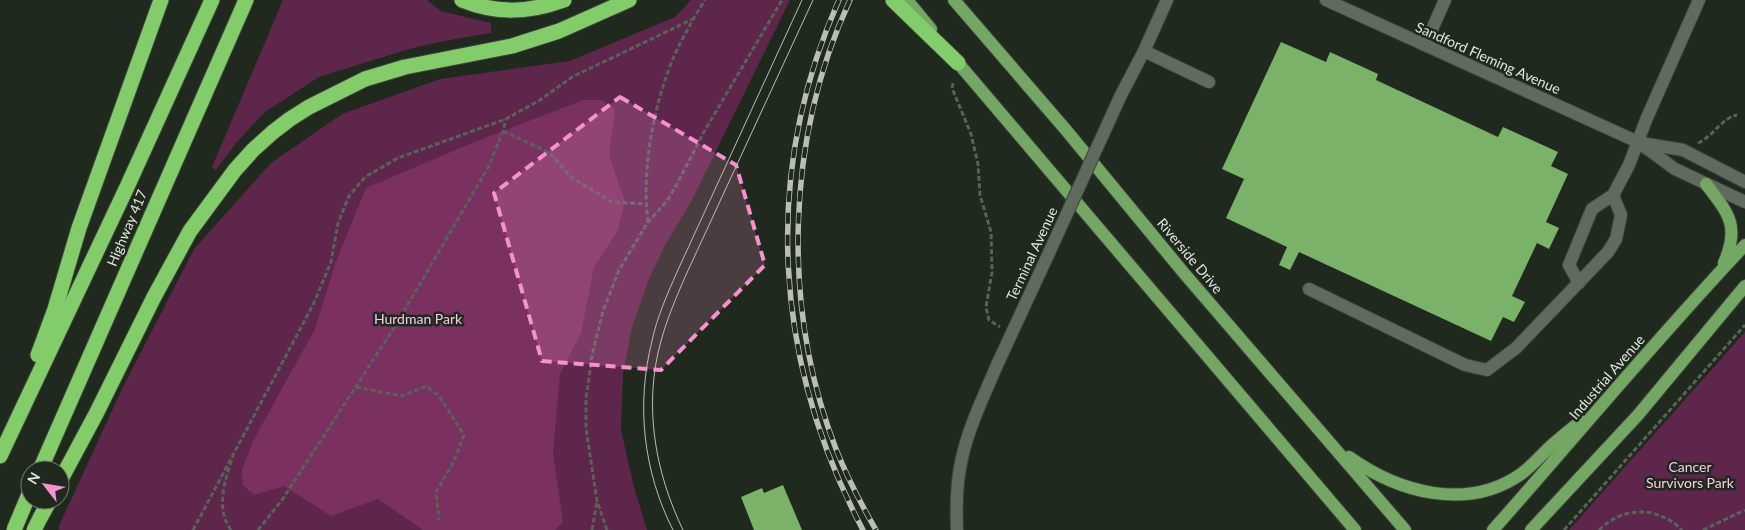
<svg xmlns="http://www.w3.org/2000/svg" width="1745" height="530" font-family="Lato,sans-serif">
	<style>
		.green { fill: #5d264a }
		.forest { fill: #7a3160 }
		.building { fill: #7bb269 }
		.lines { fill: none; stroke-linecap: round; stroke-linejoin: round }
		.minor-casing { stroke: #3d443b; stroke-width: 14 }
		.major-casing { stroke: #3d443b; stroke-width: 14 }
		.highway-casing { stroke: #3d443b; stroke-width: 17 }
		.path { stroke: #5a6258; stroke-width: 3; stroke-dasharray: 5 2.5; stroke-linecap: butt }
		.minor { stroke: #606b5d; stroke-width: 12 }
		.major { stroke: #74a664; stroke-width: 12 }
		.highway { stroke: #82cd69; stroke-width: 15 }
		.tram { stroke: #b9bfb6; stroke-width: 1 }
		.rail-casing { stroke: #b9bfb6; stroke-width: 5.5 }
		.rail { stroke: #20291d; stroke-width: 4; stroke-dasharray: 11; stroke-linecap: butt }
		.minor-bridge-casing { stroke: #3d443b; stroke-width: 14; stroke-linecap: butt }
		.highway-bridge-casing { stroke: #3d443b; stroke-width: 17; stroke-linecap: butt }
		.minor-bridge { stroke: #606b5d; stroke-width: 12 }
		.highway-bridge { stroke: #82cd69; stroke-width: 15 }
		.marked { fill: #f690cf; fill-opacity: 0.2; stroke: #f690cf; stroke-width: 4; stroke-dasharray: 10 6; stroke-linejoin: round }
		.labels { text-anchor: middle; stroke-width: 5; stroke-linejoin: round; paint-order: stroke }
		.street-label { font-size: 14px; fill: #e1e7df; stroke: #20291d }
		.park-label { font-size: 14px; fill: #f7cbe4; stroke: #20291d }
	</style>
	<rect width="100%" height="100%" fill="#20291d"/>
	<g class="green">
		<path d="M283,0H427L441,11L491,23V33L444,41L409,49L319,77L265,112L236,143L216,170L212,167Z"/>
		<path d="M691,0H790L691,202L664,247L649,279L632,327L623,374L621,430L634,487L647,530H60L58,528L122,389L194,249L271,163L342,114L440,79L570,61L675,17Z"/>
		<path d="M1745,332V530H1569Z"/>
	</g>
	<path class="forest" d="M583,100H602L615,109L609,156L625,201L618,230L594,267L581,333L560,374L553,453L563,522L555,530H423L378,499L331,516L284,486L254,495L243,485L242,469L254,439L315,329L335,264L366,188L477,141Z"/>
	<g class="building">
		<path d="M1281,42L1326,62L1330,52L1378,74L1376,80L1498,137L1503,127L1558,152L1551,166L1568,174L1546,222L1559,228L1549,249L1537,243L1512,296L1525,302L1514,322L1503,317L1491,341L1299,252L1290,270L1279,265L1287,247L1226,218L1244,179L1222,169Z"/>
		<path d="M783,485L802,530H754L741,497L762,488L764,493Z"/>
	</g>
	<g class="lines">
		<defs>
			<g id="minor">
				<path d="M1326,0L1638,142L1675,169L1745,202"/>
				<path d="M1425,45L1445,0"/>
				<path d="M1144,51L1209,82"/>
				<path d="M1121,95L1144,51L1167,0"/>
				<path d="M1641,143L1683,150L1745,182"/>
				<path d="M1579,283L1569,265L1592,209L1613,195L1629,165L1646,120L1699,0"/>
				<path d="M1309,289L1465,365L1487,370L1516,348L1608,252L1616,239L1621,215L1613,195"/>
				<path d="M957,530C956,506 956,482 962,458C969,426 984,396 997,365C1014,328 1031,292 1048,255"/>
			</g>
			<g id="major">
				<path d="M907,0L931,29"/>
				<path d="M954,0L1066,130L1183,272L1405,530"/>
				<path d="M953,57L1355,530"/>
				<path d="M1706,184C1729,214 1740,226 1724,263"/>
				<path d="M1349,457C1398,492 1467,512 1521,474C1532,466 1541,455 1552,445C1561,437 1571,429 1581,421"/>
				<path d="M1493,530C1577,435 1658,337 1745,245"/>
				<path d="M1531,530L1638,415L1745,286"/>
			</g>
			<g id="highway">
				<path d="M462,0C497,14 528,13 564,0"/>
				<path d="M893,0L958,63"/>
				<path d="M38,355L55,309L79,228L161,0"/>
				<path d="M0,456L127,187L212,0"/>
				<path d="M40,470L246,0"/>
				<path d="M60,481L96,414L154,297L190,231L235,170L253,150L273,132L290,119L309,107L365,79L405,67L512,46L559,31L629,0"/>
				<path d="M22,511L30,492"/>
				<path d="M40,518L50,500"/>
			</g>
		</defs>
		<use href="#minor" class="minor-casing"/>
		<use href="#major" class="major-casing"/>
		<use href="#highway" class="highway-casing"/>
		<g class="path">
			<path d="M953,83L952,88L971,134L978,164L980,195L991,232L992,272L986,307L989,320L1000,327"/>
			<path d="M503,131L550,153L571,177L612,202L646,204"/>
			<path d="M1698,143C1714,136 1720,119 1737,115"/>
			<path d="M648,222C641,170 654,102 675,54C684,35 694,17 705,0"/>
			<path d="M356,387L402,396L426,386L439,396L464,435L453,463L436,492L439,520"/>
			<path d="M193,530L313,305L331,262L338,223L349,196L365,177L398,158L506,119L540,100L572,77L693,19"/>
			<path d="M231,530C215,508 225,480 233,456"/>
			<path d="M258,530L282,500L394,328L489,166L503,131L506,119"/>
			<path d="M592,530L597,501"/>
			<path d="M607,530L597,501L586,428V398L589,378L592,355L603,311L619,270L648,222L667,201L676,186L705,130L782,0"/>
			<path d="M1564,530L1745,325"/>
			<path d="M1599,530C1623,506 1658,506 1682,530"/>
			<path d="M1703,530L1745,510"/>
		</g>
		<use href="#minor" class="minor"/>
		<use href="#major" class="major"/>
		<use href="#highway" class="highway"/>
		<g class="tram">
			<path d="M673,530C643,471 636,404 652,341C657,317 667,295 677,272L802,0"/>
			<path d="M683,530C655,472 643,405 661,341C667,319 676,298 685,277L813,0"/>
		</g>
		<defs>
			<g id="rail">
				<path d="M839,0C761,175 774,362 863,530"/>
				<path d="M850,0C786,138 781,307 836,449C847,477 861,504 876,530"/>
			</g>
		</defs>
		<use href="#rail" class="rail-casing"/>
		<use href="#rail" class="rail"/>
		<defs>
			<path id="minor-bridge" d="M1048,255L1121,95"/>
			<g id="highway-bridge">
				<path d="M14,530L22,511"/>
				<path d="M34,530L40,518"/>
			</g>
		</defs>
		<use href="#minor-bridge" class="minor-bridge-casing"/>
		<use href="#highway-bridge" class="highway-bridge-casing"/>
		<use href="#minor-bridge" class="minor-bridge"/>
		<use href="#highway-bridge" class="highway-bridge"/>
	</g>
	<path class="marked" d="M620,97L736,165L765,265L661,370L542,361L494,193Z"/>
	<g class="labels">
		<g class="street-label">
			<text transform="translate(1488 58) rotate(24)" y="5">Sandford Fleming Avenue</text>
			<text transform="translate(127 228) rotate(-67)" y="5">Highway 417</text>
			<text transform="translate(1032 254) rotate(-65)" y="5">Terminal Avenue</text>
			<text transform="translate(1190 256) rotate(50)" y="5">Riverside Drive</text>
			<text transform="translate(1607 377) rotate(-49)" y="5">Industrial Avenue</text>
		</g>
		<g class="park-label">
			<text x="418" y="324">Hurdman Park</text>
			<text x="1690" y="472">Cancer<tspan x="1690" dy="16">Survivors Park</tspan></text>
		</g>
	</g>
	<g transform="translate(45 485) rotate(301)"><circle r="24" fill="#20291d" stroke="#6d756b"/>
	<path d="M0-4L9 19L0 12L-9 19Z" fill="#f690cf"/>
	<text y="-8" font-size="14" font-weight="bold" text-anchor="middle" fill="#e1e7df">N</text>
	</g>
</svg>
